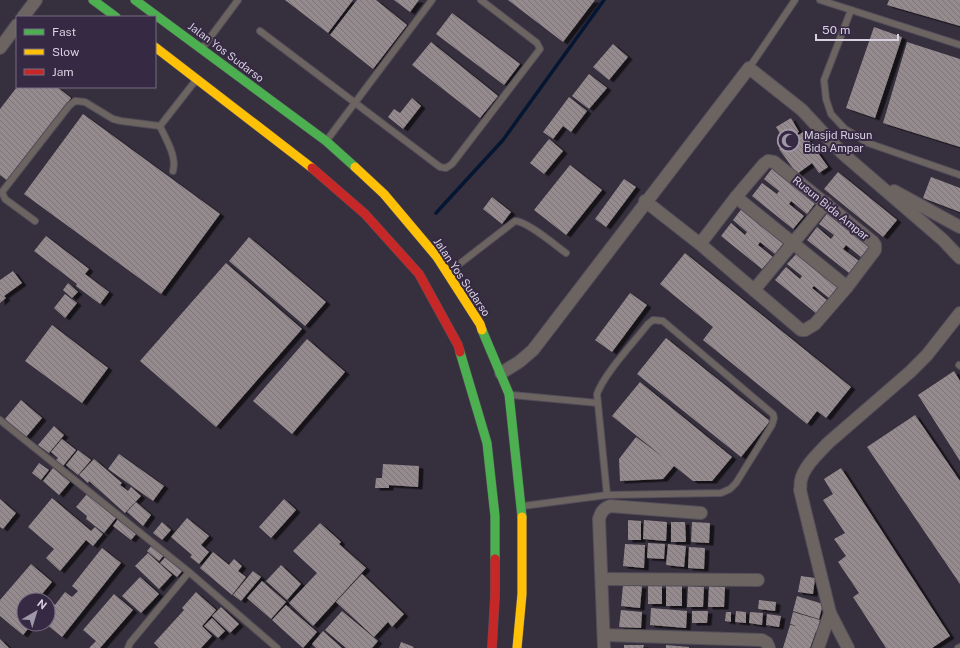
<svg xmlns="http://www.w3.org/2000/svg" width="960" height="648" font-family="'Public Sans',sans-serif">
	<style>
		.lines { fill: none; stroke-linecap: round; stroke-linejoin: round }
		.stream { stroke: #051632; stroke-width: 3.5 }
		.building { fill: url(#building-back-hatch); filter: url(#shadow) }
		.lane-casing { stroke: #534d5a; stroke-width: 8 }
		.street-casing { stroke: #534d5a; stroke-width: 14 }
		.fast-casing { stroke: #534d5a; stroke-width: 10 }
		.slow-casing { stroke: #534d5a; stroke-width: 10 }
		.jam-casing { stroke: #534d5a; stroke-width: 10 }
		.lane { stroke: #6b6461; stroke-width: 6 }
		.street { stroke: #6b6461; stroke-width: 12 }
		.fast { stroke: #4caf50; stroke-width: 9 }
		.slow { stroke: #ffc107; stroke-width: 9 }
		.jam { stroke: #c62828; stroke-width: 9 }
		.labels { text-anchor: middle; stroke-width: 4; stroke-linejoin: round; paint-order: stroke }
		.street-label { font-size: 11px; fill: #d8d1e1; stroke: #352943 }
		.poi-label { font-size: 11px; fill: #d8d1e1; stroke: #352943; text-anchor: start }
	</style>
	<defs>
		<pattern id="building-back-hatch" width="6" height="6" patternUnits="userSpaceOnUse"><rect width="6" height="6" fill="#958b8e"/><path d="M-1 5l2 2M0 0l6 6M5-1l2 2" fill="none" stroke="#7c7478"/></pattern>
		<filter id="shadow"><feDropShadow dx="4.5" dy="2.5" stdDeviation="0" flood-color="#0009"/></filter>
	</defs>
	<rect width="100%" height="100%" fill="#362f3d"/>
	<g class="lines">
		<path class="stream" d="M436,213L503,140L604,0"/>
	</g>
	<g class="building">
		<path d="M285,0H353L328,33Z"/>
		<path d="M357,0H376L407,25L373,69L330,35Z"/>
		<path d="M394,0H419L410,12Z"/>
		<path d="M508,0H595L563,42Z"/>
		<path d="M889,0H960V26L887,5Z"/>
		<path d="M452,13L520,64L504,85L436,34Z"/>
		<path d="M874,27L902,37L875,118L846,108Z"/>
		<path d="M431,42L498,96L480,118L412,65Z"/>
		<path d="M907,42L960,59V147L883,123Z"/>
		<path d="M613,44L628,57L609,80L593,67Z"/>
		<path d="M589,74L607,88L589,109L572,96Z"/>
		<path d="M17,87H57L71,98L8,181L0,175V109Z"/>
		<path d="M569,97L587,111L571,132L563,126L553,139L543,132Z"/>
		<path d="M412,98L421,106L403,129L388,117L394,109L400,113Z"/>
		<path d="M83,114L220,214L161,294L24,194Z"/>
		<path d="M791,118L799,132L784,140L776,127Z"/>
		<path d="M803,132L828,167L819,173L812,163L797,174L779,149Z"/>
		<path d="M549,139L563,151L544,174L530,163Z"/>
		<path d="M570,165L602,190L566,235L534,210Z"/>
		<path d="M774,166L817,201L807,214L791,201L789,204L804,216L793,229L752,196L762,183L777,194L779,191L764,179Z"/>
		<path d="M838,172L897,220L883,237L824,189Z"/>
		<path d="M931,177L960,188V212L923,198Z"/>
		<path d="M624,179L636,187L606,227L595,219Z"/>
		<path d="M492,197L511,212L502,224L483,209Z"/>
		<path d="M743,207L785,241L775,254L760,242L758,245L773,257L762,269L721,236L731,223L745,235L747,232L733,220Z"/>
		<path d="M829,211L871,245L861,257L846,245L843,249L859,261L849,273L807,240L817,227L831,239L834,235L819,224Z"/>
		<path d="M46,236L89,269L85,274L109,292L100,304L76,286L77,284L34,251Z"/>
		<path d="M249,237L326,302L305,326L229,261Z"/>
		<path d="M798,252L839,285L829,298L814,286L812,288L828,301L817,314L775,280L786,267L800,279L802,276L787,264Z"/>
		<path d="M685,253L851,387L826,418L817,411L807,424L703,340L713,327L660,284Z"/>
		<path d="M226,263L302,329L216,427L140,361Z"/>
		<path d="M13,271L22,283L4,296L6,298L0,303V280Z"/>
		<path d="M68,283L78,292L72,298L63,290Z"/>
		<path d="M630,293L647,305L612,352L595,340Z"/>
		<path d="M65,294L77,303L65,318L54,308Z"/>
		<path d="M52,325L108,368L82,403L25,361Z"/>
		<path d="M666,338L770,421L741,457L637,374Z"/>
		<path d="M307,339L345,372L292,434L253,401Z"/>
		<path d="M954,371L960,381V461L918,395Z"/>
		<path d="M640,382L732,457L712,481H693L674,466L663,479L620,481L619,459L636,437L663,457L612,416Z"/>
		<path d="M21,400L42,418L26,437L5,419Z"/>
		<path d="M915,415L960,481V584L867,447Z"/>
		<path d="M54,426L64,435L49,453L38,445Z"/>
		<path d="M62,439L76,450L63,466L56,460L58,458L51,452Z"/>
		<path d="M78,450L91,460L78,475L66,465Z"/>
		<path d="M119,454L164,486L153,501L108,469Z"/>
		<path d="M94,459L122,483L120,485L128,491L131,487L141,496L125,513L89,481L88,483L79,475Z"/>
		<path d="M39,463L49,470L41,480L32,473Z"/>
		<path d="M383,464L419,466L418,487L389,485V488H375L376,478H382Z"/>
		<path d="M53,468L70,482L59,495L43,481Z"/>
		<path d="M841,468L950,636L932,648H886L853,597L859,593L838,562L846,556L834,539L845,533L823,500L833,494L824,479Z"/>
		<path d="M87,494L116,518L104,533L86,519L87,516L76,507Z"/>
		<path d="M52,498L91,531L95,527L103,534L93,546L86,540L60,571L46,558L54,549L28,527Z"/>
		<path d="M0,499L16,513L3,529L0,527Z"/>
		<path d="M284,499L296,510L271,538L259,527Z"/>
		<path d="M136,502L151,515L143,526L127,512Z"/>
		<path d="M187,518L209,536L201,545L209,552L199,564L190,557L192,555L171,537Z"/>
		<path d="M118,519L136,534L131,540L113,526Z"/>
		<path d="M628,520L641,521V540H628Z"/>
		<path d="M644,520L667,522L666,541L643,539Z"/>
		<path d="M162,522L171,530L162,540L153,533Z"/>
		<path d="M671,522H685L686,542H671Z"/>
		<path d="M692,522L710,523L709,543L691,542Z"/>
		<path d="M320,523L341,542L339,544L366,568L313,626L289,603L317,573L293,551Z"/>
		<path d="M648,543L665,544L664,559L647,558Z"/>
		<path d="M153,544L165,554L159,561L147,551Z"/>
		<path d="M625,544L645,545L644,568L623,566Z"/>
		<path d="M668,544L686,546L684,567L666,565Z"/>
		<path d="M689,547L705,548L704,569L688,568Z"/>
		<path d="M102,548L121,563L62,637L46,624H48V614L50,612L48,611V607L52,602L55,605L65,592L72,597L78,591L72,586Z"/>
		<path d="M213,552L229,565L234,559L242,566L238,571L246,577L232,595L200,568Z"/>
		<path d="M148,553L172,575L159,589L135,566Z"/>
		<path d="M167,555L183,570L177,577L160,563Z"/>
		<path d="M31,564L52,582L37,600H24V624H32L23,635L0,616V600Z"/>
		<path d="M281,565L301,584L287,600L266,581Z"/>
		<path d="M253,571L261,577L241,601L233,595Z"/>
		<path d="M362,574L404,614L392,627L388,622L374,637L336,602Z"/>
		<path d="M801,576L815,578L813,594L798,592Z"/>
		<path d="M140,577L159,594L141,613L122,596Z"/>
		<path d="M262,581L286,602L271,619L247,598Z"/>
		<path d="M623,585L642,586L640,608L621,606Z"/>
		<rect x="648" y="586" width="14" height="18"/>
		<rect x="666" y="586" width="16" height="20"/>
		<path d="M688,586L704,587L703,607H687Z"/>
		<path d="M709,586L725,587L724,607H708Z"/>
		<path d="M196,592L216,610L202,626L212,636L201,648H159L154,643L184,610L182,608Z"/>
		<path d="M114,594L133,610L100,648H89L96,641L83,630Z"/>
		<path d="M797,596L823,604L819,619L793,611Z"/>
		<path d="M759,600L776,602L775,611L758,609Z"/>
		<path d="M286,605L317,632L303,648L272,620Z"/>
		<path d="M221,607L239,624L230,633L212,616Z"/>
		<path d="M651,608L687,611L686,628L650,625Z"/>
		<path d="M621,610L642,612L641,628L619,627Z"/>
		<path d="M342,611L378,641L372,648H346L325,630Z"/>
		<path d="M692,611H708L707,623H692Z"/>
		<path d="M736,611L746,612V623L735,622Z"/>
		<path d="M726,612H731V622L725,621Z"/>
		<path d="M750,612L763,613L762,625L749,623Z"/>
		<path d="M793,612L820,620L817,632L816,631L810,648H783L790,625L797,626L790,624Z"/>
		<path d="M767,614L781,616L779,627L766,625Z"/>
		<path d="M212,618L225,631L218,638L204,626Z"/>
		<path d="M323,631L342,648H316L312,644Z"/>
		<path d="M0,639L9,648H0Z"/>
		<path d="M401,642L414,647L413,648H399Z"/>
		<path d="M624,645H644L643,648H624Z"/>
		<path d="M666,645L689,647V648H666Z"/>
	</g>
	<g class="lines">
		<defs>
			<g id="lane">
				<path d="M820,0L960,45"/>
				<path d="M851,10L824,80L826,99L831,114L845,129L868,143L960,175"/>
				<path d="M260,31L440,167L446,168L452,164L540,49L537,43L481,0"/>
				<path d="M203,47L238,0"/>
				<path d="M749,68L795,0"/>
				<path d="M327,140L432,0"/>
				<path d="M173,171C177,156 166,140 160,126L196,80"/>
				<path d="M35,221L5,199L2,192L69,106L75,101L85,102L113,119L121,121L160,126"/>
				<path d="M449,272L515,221C527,221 555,245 566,253"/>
				<path d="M653,320L663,321L767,409L773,414L774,418L772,425L736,483L730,489L721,493L607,495L597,394C604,374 634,342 648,324Z"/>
				<path d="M959,365L960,366"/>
				<path d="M512,395L598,403"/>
				<path d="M0,420L189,572L277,648"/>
				<path d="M523,506L607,495"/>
				<path d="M128,648L130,643L189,572"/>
				<path d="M958,648L960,647"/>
			</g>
			<g id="street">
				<path d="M23,17L36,0"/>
				<path d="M0,48L17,25"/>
				<path d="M894,191L960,227"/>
				<path d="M736,197L847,287"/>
				<path d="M645,201L700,244L801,330H805L815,324L847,287L875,250V245L873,242L774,162L768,161L764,164L736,197L700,244"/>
				<path d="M754,290L826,203"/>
				<path d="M501,373L519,362L533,350L749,68L802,110L842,153L943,240L960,258"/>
				<path d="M602,579L758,580"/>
				<path d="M604,635L762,640L767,643L769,648"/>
				<path d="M604,648L599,519C601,512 603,509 610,506L701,513"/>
				<path d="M818,648L830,613"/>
				<path d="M848,648L830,613L800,490C801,487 800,483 801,480C804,466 819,453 828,443L910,372L927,355L960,313"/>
			</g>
			<g id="fast">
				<path d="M93,0L116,17"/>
				<path d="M135,0L326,141L355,167"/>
				<path d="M482,330L509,394L522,517"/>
				<path d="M460,352L487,443L495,516V559"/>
			</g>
			<g id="slow">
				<path d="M155,47L312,168"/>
				<path d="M355,167L384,194L437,257L480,324L482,330"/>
				<path d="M517,648L522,594V517"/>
			</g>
			<g id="jam">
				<path d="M312,168L365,214L419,274L458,345L460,352"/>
				<path d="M492,648L495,596V559"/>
			</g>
		</defs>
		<use href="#lane" class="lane-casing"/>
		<use href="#street" class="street-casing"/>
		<use href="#fast" class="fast-casing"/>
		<use href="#slow" class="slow-casing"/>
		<use href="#jam" class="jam-casing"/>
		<use href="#lane" class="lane"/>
		<use href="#street" class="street"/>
		<use href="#fast" class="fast"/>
		<use href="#slow" class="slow"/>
		<use href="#jam" class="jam"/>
	</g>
	<defs>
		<symbol id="mosque-ring" viewBox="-11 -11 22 22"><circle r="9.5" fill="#352943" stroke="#9f98a8" stroke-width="1.5"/><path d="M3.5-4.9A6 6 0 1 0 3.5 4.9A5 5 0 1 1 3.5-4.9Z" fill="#9f98a8"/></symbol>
	</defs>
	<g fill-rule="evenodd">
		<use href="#mosque-ring" x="776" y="128" width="25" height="25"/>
	</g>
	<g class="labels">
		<g class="street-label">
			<text transform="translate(226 52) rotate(37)" y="4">Jalan Yos Sudarso</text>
			<text transform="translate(831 208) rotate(39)" y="4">Rusun Bida Ampar</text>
			<text transform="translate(462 277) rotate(56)" y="4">Jalan Yos Sudarso</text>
		</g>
		<g class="poi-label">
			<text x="804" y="139">Masjid Rusun<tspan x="804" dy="13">Bida Ampar</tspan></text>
		</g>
	</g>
	<rect x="16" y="16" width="140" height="72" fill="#352943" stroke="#766c82"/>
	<rect x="24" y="29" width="20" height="6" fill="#4caf50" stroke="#766c82"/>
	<text x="52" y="36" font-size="12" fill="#d8d1e1">Fast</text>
	<rect x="24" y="49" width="20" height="6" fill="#ffc107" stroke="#766c82"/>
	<text x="52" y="56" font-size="12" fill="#d8d1e1">Slow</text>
	<rect x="24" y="69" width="20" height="6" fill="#c62828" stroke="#766c82"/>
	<text x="52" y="76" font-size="12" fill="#d8d1e1">Jam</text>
	<g transform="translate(36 612) rotate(38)"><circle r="19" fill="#352943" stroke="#766c82"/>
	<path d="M0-3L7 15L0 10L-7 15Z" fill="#9f98a8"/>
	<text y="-6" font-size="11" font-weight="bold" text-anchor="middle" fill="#d8d1e1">N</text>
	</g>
	<path d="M816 34v6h82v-6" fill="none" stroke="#d8d1e1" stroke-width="2"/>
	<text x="822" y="34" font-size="12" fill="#d8d1e1" stroke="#352943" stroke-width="3" paint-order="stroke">50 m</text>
</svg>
